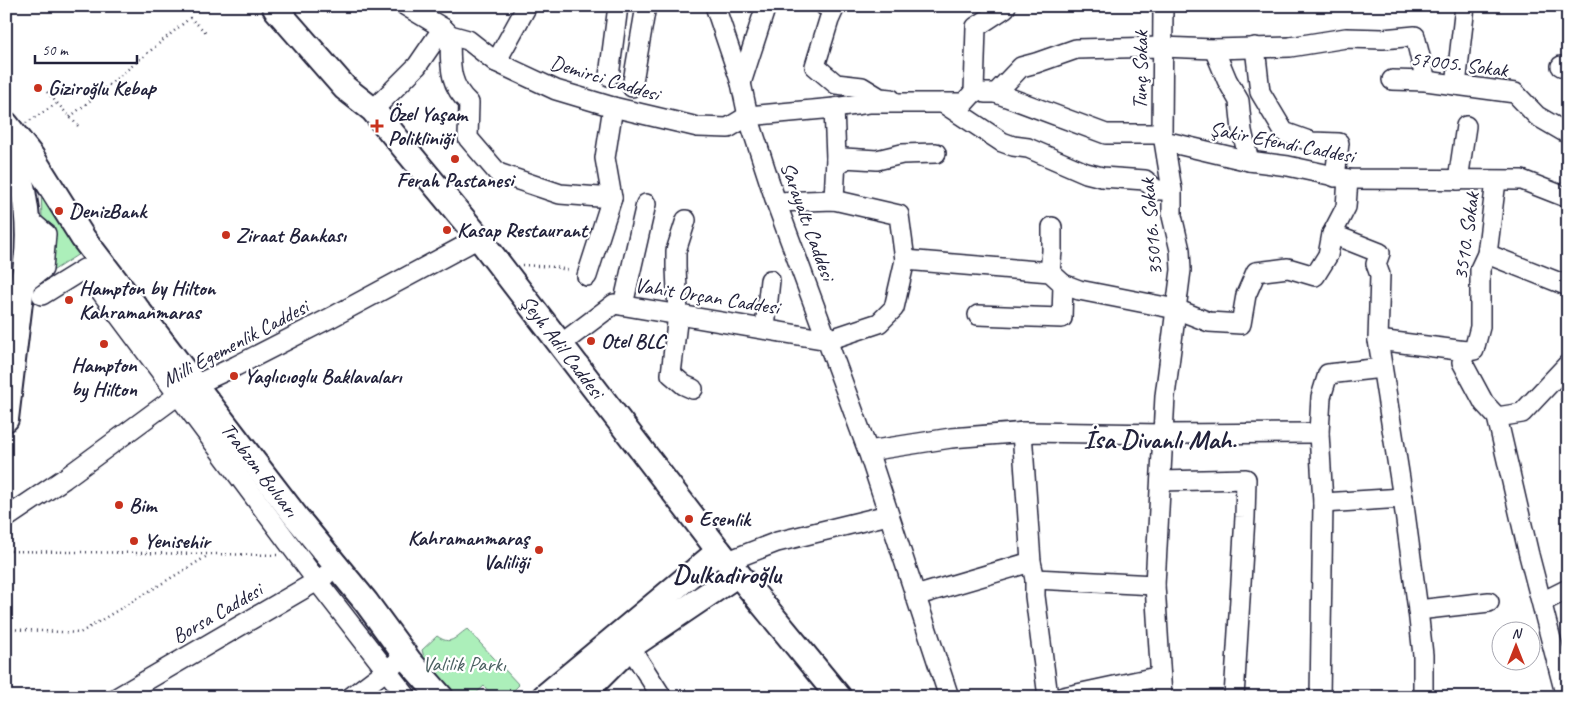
<svg xmlns="http://www.w3.org/2000/svg" width="1574" height="703" font-family="Caveat,sans-serif">
	<style>
		.green { fill: #acefba; stroke: #67887a }
		.lines { fill: none; stroke-linecap: round; stroke-linejoin: round }
		.minor-casing { stroke: #22223b; stroke-width: 22 }
		.major-casing { stroke: #22223b; stroke-width: 28 }
		.path { stroke: #22223b; stroke-width: 2.5; stroke-dasharray: 1 4; stroke-linecap: butt }
		.minor { stroke: #fff; stroke-width: 19 }
		.major { stroke: #fff; stroke-width: 24 }
		.poi-dot { fill: #c8321e; stroke: #fff; stroke-width: 2 }
		.labels { text-anchor: middle; stroke-width: 4.5; stroke-linejoin: round; paint-order: stroke }
		.street-label { font-size: 21px; fill: #22223b; stroke: #fff }
		.poi-label { font-size: 21px; font-weight: bold; fill: #22223b; stroke: #fff; text-anchor: start }
		.park-label { font-size: 21px; fill: #4b6061; stroke: #fff }
		.district-label { font-size: 26px; font-weight: bold; fill: #22223b; stroke: #fff }
	</style>
	<rect width="100%" height="100%" fill="#fff"/>
	<filter id="ink" filterUnits="userSpaceOnUse"><feTurbulence type="fractalNoise" baseFrequency=".02" numOctaves="2"/><feDisplacementMap in="SourceGraphic" scale="10" xChannelSelector="R" yChannelSelector="G"/><feConvolveMatrix kernelMatrix="1 2 1 2 8 2 1 2 1" color-interpolation-filters="sRGB"/></filter>
	<g filter="url(#ink)">
		<g class="green">
			<path d="M41,191L82,252L51,272L55,227L42,218Z"/>
			<path d="M467,629L519,685L507,697H494L484,686L472,697H457L425,661L422,650L437,636C451,646 454,638 467,629Z"/>
		</g>
		<g class="lines">
			<defs>
				<g id="minor">
					<path d="M406,6L443,28L450,35L468,40L496,62L556,90L613,107L698,127L728,128L748,116L834,108L869,103H964L974,92"/>
					<path d="M715,6L741,83L748,116L776,202L868,451L949,697"/>
					<path d="M825,6L834,9L829,20L815,66L836,84L862,87L880,98L891,99"/>
					<path d="M450,35C451,62 447,83 469,103L468,138L498,173L560,194L612,198"/>
					<path d="M1255,47L1260,92L1284,132L1312,142L1339,143L1335,177"/>
					<path d="M1214,49L1227,80L1239,101L1242,131L1249,161"/>
					<path d="M496,62L527,6"/>
					<path d="M1561,66L1568,69"/>
					<path d="M609,76L618,6"/>
					<path d="M1392,80L1426,81L1515,93L1537,116L1568,134"/>
					<path d="M741,83L766,6"/>
					<path d="M1456,85L1465,6"/>
					<path d="M632,87L646,6"/>
					<path d="M974,92L976,27L1005,8L1006,6"/>
					<path d="M985,93H996L1021,67L1036,63L1076,49L1162,47L1214,49L1290,47L1346,38L1383,39L1415,36L1426,81"/>
					<path d="M996,93L1106,134H1162L1164,141L1249,161L1288,166L1348,179L1522,180L1568,198"/>
					<path d="M943,103L1002,142L1013,146L1028,148L1086,173L1102,177L1145,180L1156,190H1172"/>
					<path d="M834,108L836,158L834,200"/>
					<path d="M373,110L417,66L443,28"/>
					<path d="M1162,134L1163,6"/>
					<path d="M836,158L837,160L843,161L844,158L877,160L902,154L936,153"/>
					<path d="M1458,180L1466,126"/>
					<path d="M686,220L676,251V267L678,314L671,374L684,385L693,389"/>
					<path d="M1332,234L1346,207L1348,179"/>
					<path d="M1487,254L1568,286"/>
					<path d="M905,260L1050,272L1063,284L1079,290L1176,309L1209,322L1241,324L1246,295L1256,272L1288,268L1315,276L1328,255L1332,234L1380,253L1376,264L1380,275L1378,340L1403,498L1418,610L1423,655V697"/>
					<path d="M1050,272L1052,251V227"/>
					<path d="M587,276L612,198L605,158L613,107"/>
					<path d="M22,285L43,269L46,234L27,218"/>
					<path d="M42,295L84,269L317,581L407,697"/>
					<path d="M623,305L646,204"/>
					<path d="M978,315L1062,318L1063,284"/>
					<path d="M765,328L770,280"/>
					<path d="M1378,340L1466,351L1462,362L1484,403L1497,417L1529,555L1566,697"/>
					<path d="M561,344L614,304L828,340L879,323L894,308L905,260L899,215L834,200L776,202"/>
					<path d="M1466,351L1474,350L1480,327V269L1487,254L1496,181"/>
					<path d="M1497,417L1522,413L1568,364"/>
					<path d="M1022,432L1031,562L1035,579V596L1048,697"/>
					<path d="M868,451L951,438L1026,432L1164,434L1319,433"/>
					<path d="M1161,481L1246,479L1245,517L1234,697"/>
					<path d="M1323,503L1403,498"/>
					<path d="M6,518L64,479L178,395L195,385L236,366L332,317L479,238"/>
					<path d="M728,561L777,542L888,515"/>
					<path d="M1035,579L1155,585"/>
					<path d="M915,596L1031,562"/>
					<path d="M1542,602L1568,589"/>
					<path d="M1418,610L1489,602"/>
					<path d="M630,647L662,697"/>
					<path d="M118,697L317,581L326,575"/>
					<path d="M351,697L396,663"/>
					<path d="M1063,697L1161,676"/>
					<path d="M1162,697L1155,585L1165,396L1181,270L1180,250L1172,216V190L1164,141"/>
					<path d="M1320,697L1323,503L1319,433L1321,397L1328,374L1382,368"/>
				</g>
				<g id="major">
					<path id="s1" d="M275,8L345,88L373,110L479,238L719,551L839,697"/>
					<path id="s2" d="M6,124L32,157L83,238L195,385L297,518L366,602L410,662L441,697"/>
					<path d="M6,136C26,183 34,235 22,285L6,419"/>
					<path d="M544,697L719,551"/>
					<path d="M580,697L630,647L738,574"/>
				</g>
			</defs>
			<use href="#minor" class="minor-casing"/>
			<use href="#major" class="major-casing"/>
			<g class="path">
				<path d="M47,92L79,127"/>
				<path d="M6,98L10,106"/>
				<path d="M70,117L190,18L208,34"/>
				<path d="M26,123L56,104"/>
				<path d="M522,265L555,267L571,271"/>
				<path d="M6,551L277,555"/>
				<path d="M6,629L80,633L209,555"/>
			</g>
			<use href="#minor" class="minor"/>
			<use href="#major" class="major"/>
		</g>
	</g>
	<g class="poi-dot">
		<circle cx="38" cy="88" r="5"/>
		<path d="M374.5 118.5h5v5h5v5h-5v5h-5v-5h-5v-5h5z"/>
		<circle cx="455" cy="159" r="5"/>
		<circle cx="59" cy="211" r="5"/>
		<circle cx="447" cy="230" r="5"/>
		<circle cx="226" cy="235" r="5"/>
		<circle cx="69" cy="300" r="5"/>
		<circle cx="591" cy="341" r="5"/>
		<circle cx="104" cy="344" r="5"/>
		<circle cx="234" cy="376" r="5"/>
		<circle cx="119" cy="505" r="5"/>
		<circle cx="689" cy="519" r="5"/>
		<circle cx="134" cy="541" r="5"/>
		<circle cx="539" cy="550" r="5"/>
	</g>
	<g class="labels">
		<g class="street-label">
			<text transform="translate(1459 64) rotate(7)" y="7">57005. Sokak</text>
			<text transform="translate(1140 70) rotate(-89)" y="7">Tunç Sokak</text>
			<text transform="translate(605 78) rotate(17)" y="7">Demirci Caddesi</text>
			<text transform="translate(1282 142) rotate(11)" y="7">Şakir Efendi Caddesi</text>
			<text transform="translate(808 221) rotate(70)" y="7">Sarayaltı Caddesi</text>
			<text transform="translate(1151 227) rotate(-95)" y="7">35016. Sokak</text>
			<text transform="translate(1466 236) rotate(-82)" y="7">3510. Sokak</text>
			<text transform="translate(707 296) rotate(9)" y="7">Vahit Orçan Caddesi</text>
			<text transform="translate(235 343) rotate(-28)" y="7">Milli Egemenlik Caddesi</text>
			<text dy="7" stroke="none"><textPath href="#s1" startOffset="445">Şeyh Adil Caddesi</textPath></text>
			<text dy="7" stroke="none"><textPath href="#s2" startOffset="429">Trabzon Bulvarı</textPath></text>
			<text transform="translate(217 613) rotate(-30)" y="7">Borsa Caddesi</text>
		</g>
		<g class="poi-label">
			<text x="48" y="95">Giziroğlu Kebap</text>
			<text x="388" y="121">Özel Yaşam<tspan x="388" dy="24">Polikliniği</tspan></text>
			<text x="455" y="187" text-anchor="middle">Ferah Pastanesi</text>
			<text x="69" y="218">DenizBank</text>
			<text x="457" y="237">Kasap Restaurant</text>
			<text x="236" y="242">Ziraat Bankası</text>
			<text x="79" y="295">Hampton by Hilton<tspan x="79" dy="24">Kahramanmaras</tspan></text>
			<text x="601" y="348">Otel BLC</text>
			<text x="104" y="372" text-anchor="middle">Hampton<tspan x="104" dy="24">by Hilton</tspan></text>
			<text x="244" y="383">Yaglıcıoglu Baklavaları</text>
			<text x="129" y="512">Bim</text>
			<text x="699" y="526">Esenlik</text>
			<text x="529" y="545" text-anchor="end">Kahramanmaraş<tspan x="529" dy="24">Valiliği</tspan></text>
			<text x="144" y="548">Yenisehir</text>
		</g>
		<g class="park-label">
			<text x="464" y="671">Valilik Parkı</text>
		</g>
		<g class="district-label">
			<text x="1160" y="448">İsa Divanlı Mah.</text>
			<text x="727" y="583">Dulkadiroğlu</text>
		</g>
	</g>
	<rect width="1574" height="703" fill="none" stroke="#fff" stroke-width="25"/>
	<rect x="12" y="12" width="1549" height="678" fill="none" stroke="#22223b" stroke-width="2" filter="url(#ink)"/>
	<g transform="translate(1516 646)"><circle r="24" fill="#ffffff" stroke="#a7a7b1"/>
	<path d="M0-4L9 19L0 12L-9 19Z" fill="#c8321e"/>
	<text y="-8" font-size="14" font-weight="bold" text-anchor="middle" fill="#22223b">N</text>
	</g>
	<path d="M35 55v8h102v-8" fill="none" stroke="#22223b" stroke-width="2.5"/>
	<text x="42" y="55" font-size="15" fill="#22223b" stroke="#ffffff" stroke-width="4" paint-order="stroke">50 m</text>
</svg>
